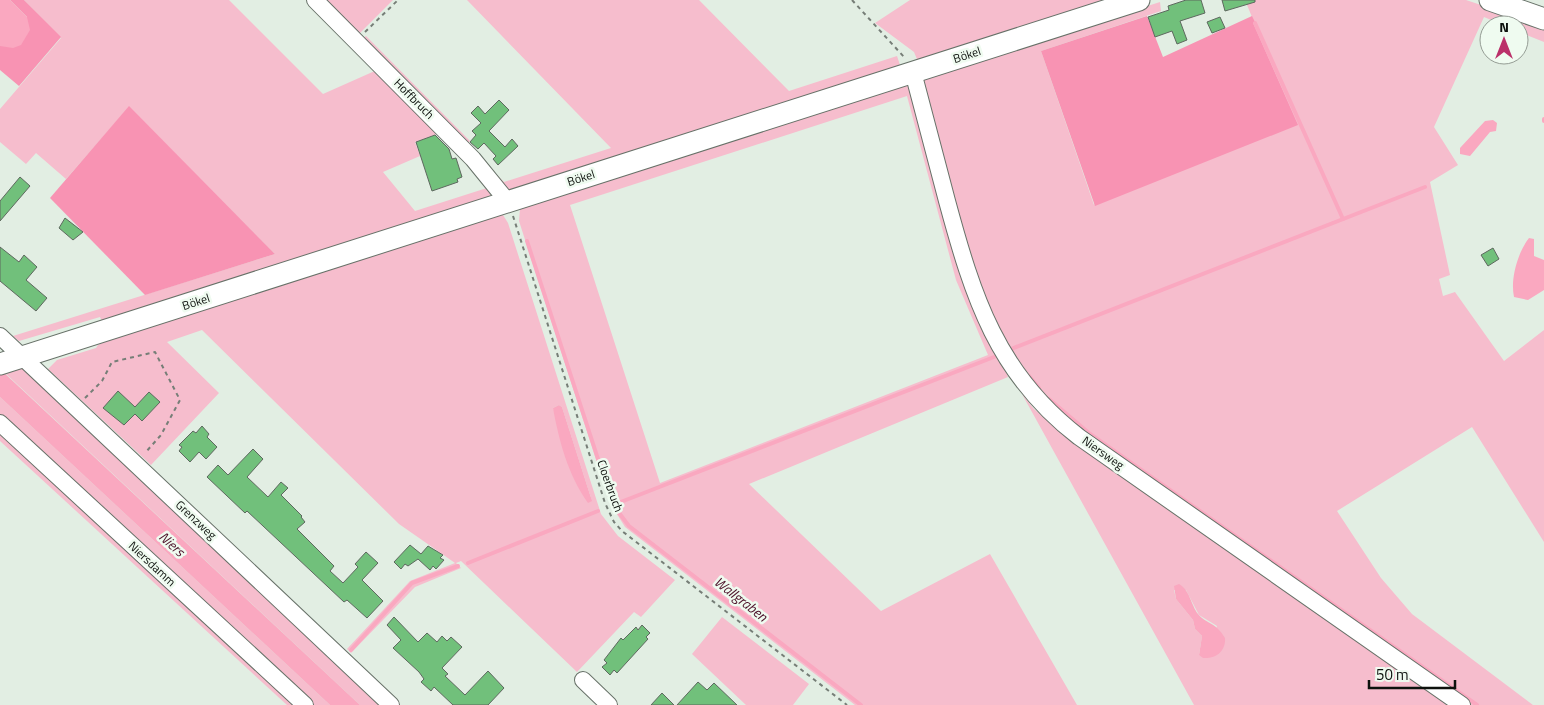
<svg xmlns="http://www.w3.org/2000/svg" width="1544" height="705" font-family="'Titillium Web',sans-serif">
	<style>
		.green { fill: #f6bdcd; fill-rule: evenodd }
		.forest { fill: #f893b3 }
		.water { fill: #faa8c0 }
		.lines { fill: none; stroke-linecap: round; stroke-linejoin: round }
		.stream { stroke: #faa8c0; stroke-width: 4 }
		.building { fill: #71c07b; stroke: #5e685f }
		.minor-casing { stroke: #677168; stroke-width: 18 }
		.major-casing { stroke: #677168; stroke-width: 23 }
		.path { stroke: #767e77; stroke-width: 2; stroke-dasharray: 4 4; stroke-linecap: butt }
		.minor { stroke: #fff; stroke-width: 16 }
		.major { stroke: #fff; stroke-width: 21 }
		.labels { text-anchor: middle; stroke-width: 5; stroke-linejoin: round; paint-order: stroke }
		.street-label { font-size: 12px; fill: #0d110d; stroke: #effbf0 }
		.water-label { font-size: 14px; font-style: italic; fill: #4c0f28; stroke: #effbf0 }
	</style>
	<rect width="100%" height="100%" fill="#e2eee3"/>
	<g class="green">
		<path d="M24,0H229L323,94L377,70L440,133L415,142L420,156L383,172L415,211L490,187L491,200L102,321L100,317L19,341L13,336L275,254L129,107L66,179L36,153L26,164L0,142V109L61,38Z"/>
		<path d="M322,0H393L357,36Z"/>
		<path d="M467,0H699L789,91L897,56L901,68L511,194L361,40L366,36L470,141L466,145L504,182L611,148Z"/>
		<path d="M910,0H1118L919,64L914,52L875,23Z"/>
		<path d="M1245,0H1466L1544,26V42L1519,32V25H1503L1484,17L1434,127L1458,165L1430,182L1450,275L1439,279L1443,296L1455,292L1504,361L1544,330V542L1472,427L1337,511L1381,578L1412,614L1533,705H1470L1087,438L1043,399L981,306L923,91V78L1160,2L1161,11L1041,51L1094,205L1254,22Z"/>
		<path d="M907,85L911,87L1008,377L749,484L881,611L990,554L1077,705H855L625,527L610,503L519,221L520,209ZM907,96L956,280L988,355L660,483L570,205Z"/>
		<path d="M495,214L503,215L508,223L601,514L618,536L675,580L641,617L634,612L577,672L461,561L456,563L461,568L415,587L351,653L347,649L410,581L455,563L399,524L202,330L167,342L219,393L151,465L48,369L57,360L96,348L98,345L122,332ZM559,405L562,407L592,501L553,408Z"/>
		<path d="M25,365L380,705H360L4,372Z"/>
		<path d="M1022,394L1034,409L1080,448L1448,705H1194ZM1174,590H1186L1199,615L1217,626L1208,658L1199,655L1202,636L1195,629L1193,620L1176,599Z"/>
		<path d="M0,397L330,705H287L0,441Z"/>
		<path d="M722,617L809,684L793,705H746L692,654Z"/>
	</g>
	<g class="forest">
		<path d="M10,0H24L61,37L19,86L0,70V46L27,17Z"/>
		<path d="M1147,16L1163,57L1252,16L1255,22L1253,23L1298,125L1095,206L1041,51Z"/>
		<path d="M129,106L275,254L145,295L50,198Z"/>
	</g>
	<g class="water">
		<path d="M0,0H10L27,17L30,30L21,45L13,48L0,46Z"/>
		<path d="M1493,120L1497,123L1496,131L1490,132L1470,156L1460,154V148L1485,121Z"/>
		<path d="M1529,238L1534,239V256L1544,260V290L1528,300L1514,297C1510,279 1518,252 1529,238Z"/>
		<path d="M0,369L360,705H330L0,397Z"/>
		<path d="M559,405L562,407L592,501L588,503C568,475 559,441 553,408Z"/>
		<path d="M1179,584C1190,590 1191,605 1198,614C1206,624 1216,622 1225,638C1226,651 1216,659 1203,658L1199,655L1202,636L1195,629L1193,620L1176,599L1174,586Z"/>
	</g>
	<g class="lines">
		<g class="stream">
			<path d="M1255,23L1343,219"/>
			<path d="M1544,119V121"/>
			<path d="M527,241L613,505L994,357"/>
			<path d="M1012,352L1011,349L1425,187"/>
			<path d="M1029,376L1039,388"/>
			<path d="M1049,399L1090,434L1477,705"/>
			<path d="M613,505L629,526L861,705"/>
			<path d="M468,563L598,511"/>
			<path d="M351,650L412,583L458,566"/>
		</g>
	</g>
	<g class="building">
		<path d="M1186,0H1201L1205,13L1180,21L1187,40L1177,44L1172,31L1155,37L1148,17L1169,10L1168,6Z"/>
		<path d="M1222,0H1255V2L1225,11Z"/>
		<path d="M1220,17L1225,28L1212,33L1207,22Z"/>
		<path d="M499,100L509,110L489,131L505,147L512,139L518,146L498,165L493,159L496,156L484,143L478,149L470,142L476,135L472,131L481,123L471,113L478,106L485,114Z"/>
		<path d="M435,135L449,149L452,159L456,158L462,177L457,179L458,182L432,191L416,142Z"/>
		<path d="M20,177L30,186L0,221V201Z"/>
		<path d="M65,218L83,232L73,240L59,228Z"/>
		<path d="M0,247L19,262L24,255L37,267L26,280L47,298L36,311L0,281Z"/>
		<path d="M1493,248L1499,259L1488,266L1481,255Z"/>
		<path d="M118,391L135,407L149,392L160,402L142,421L135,414L124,425L103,408Z"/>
		<path d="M202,426L209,434L207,437L217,447L206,459L199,452L190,462L179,451L182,447L179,445L193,431L196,433Z"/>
		<path d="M253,449L263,459L247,477L268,497L281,482L288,488L281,495L302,516L301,517L305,522L297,529L334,566L330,571L343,583L358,567L355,564L366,552L378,563L362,580L383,601L367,618L347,600L344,602L247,511L245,513L207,477L218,465L228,475Z"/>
		<path d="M410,545L421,554L428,546L443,555L440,558L444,560L436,569L433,566L430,570L418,559L408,566L405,564L401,569L394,562Z"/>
		<path d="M394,617L418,642L427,633L437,642L442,636L447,641L451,637L462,647L442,668L448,674L445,676L465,695L488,671L504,688L488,705H453L434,687L431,691L421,682L424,679L419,672L393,648L401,640L387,625Z"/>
		<path d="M642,625L650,633L646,637L648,639L617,673L614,670L610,675L602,667L607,663L604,660L621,638L623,640L636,627L638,630Z"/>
		<path d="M698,682L707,690L714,683L737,705H677Z"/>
		<path d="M662,693L674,705H651Z"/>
	</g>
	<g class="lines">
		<defs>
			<g id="minor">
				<path d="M315,0L473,159L508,202"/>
				<path d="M913,72C924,115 936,158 947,201C973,297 997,374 1079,437L1462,705"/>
				<path d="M0,336L391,705"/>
				<path d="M0,423L305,705"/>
				<path d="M583,680L609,705"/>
			</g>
			<g id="major">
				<path d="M1490,0L1544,19"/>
				<path d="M0,364L1139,0"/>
			</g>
		</defs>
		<use href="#minor" class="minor-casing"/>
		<use href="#major" class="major-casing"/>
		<g class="path">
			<path d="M852,0L904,57"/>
			<path d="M365,32L398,0"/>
			<path d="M513,216L605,503L614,522L622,531L847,705"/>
			<path d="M85,398L102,381L112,362L155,352L180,400L161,435L145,453"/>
		</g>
		<use href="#minor" class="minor"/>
		<use href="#major" class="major"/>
	</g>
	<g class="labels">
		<g class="street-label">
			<text transform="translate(967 55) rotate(-18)" y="4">Bökel</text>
			<text transform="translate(414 99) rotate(45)" y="4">Hoffbruch</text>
			<text transform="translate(581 178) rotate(-18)" y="4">Bökel</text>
			<text transform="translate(196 302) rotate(-18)" y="4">Bökel</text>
			<text transform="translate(1103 453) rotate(35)" y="4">Niersweg</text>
			<text transform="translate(610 486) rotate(70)" y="4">Cloerbruch</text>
			<text transform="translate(196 520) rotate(43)" y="4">Grenzweg</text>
			<text transform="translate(152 564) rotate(43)" y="4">Niersdamm</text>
		</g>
		<g class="water-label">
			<text transform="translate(172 544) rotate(43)" y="5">Niers</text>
			<text transform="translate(741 599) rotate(38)" y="5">Wallgraben</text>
		</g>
	</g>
	<g transform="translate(1504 40)"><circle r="24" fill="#effbf0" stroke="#959d95"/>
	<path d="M0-4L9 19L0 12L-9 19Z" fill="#bb316a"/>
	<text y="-8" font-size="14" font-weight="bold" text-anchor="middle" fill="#0d110d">N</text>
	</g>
	<path d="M1369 680v8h86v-8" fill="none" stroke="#0d110d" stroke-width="2.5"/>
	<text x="1376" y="680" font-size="15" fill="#0d110d" stroke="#effbf0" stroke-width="4" paint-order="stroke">50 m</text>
</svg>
